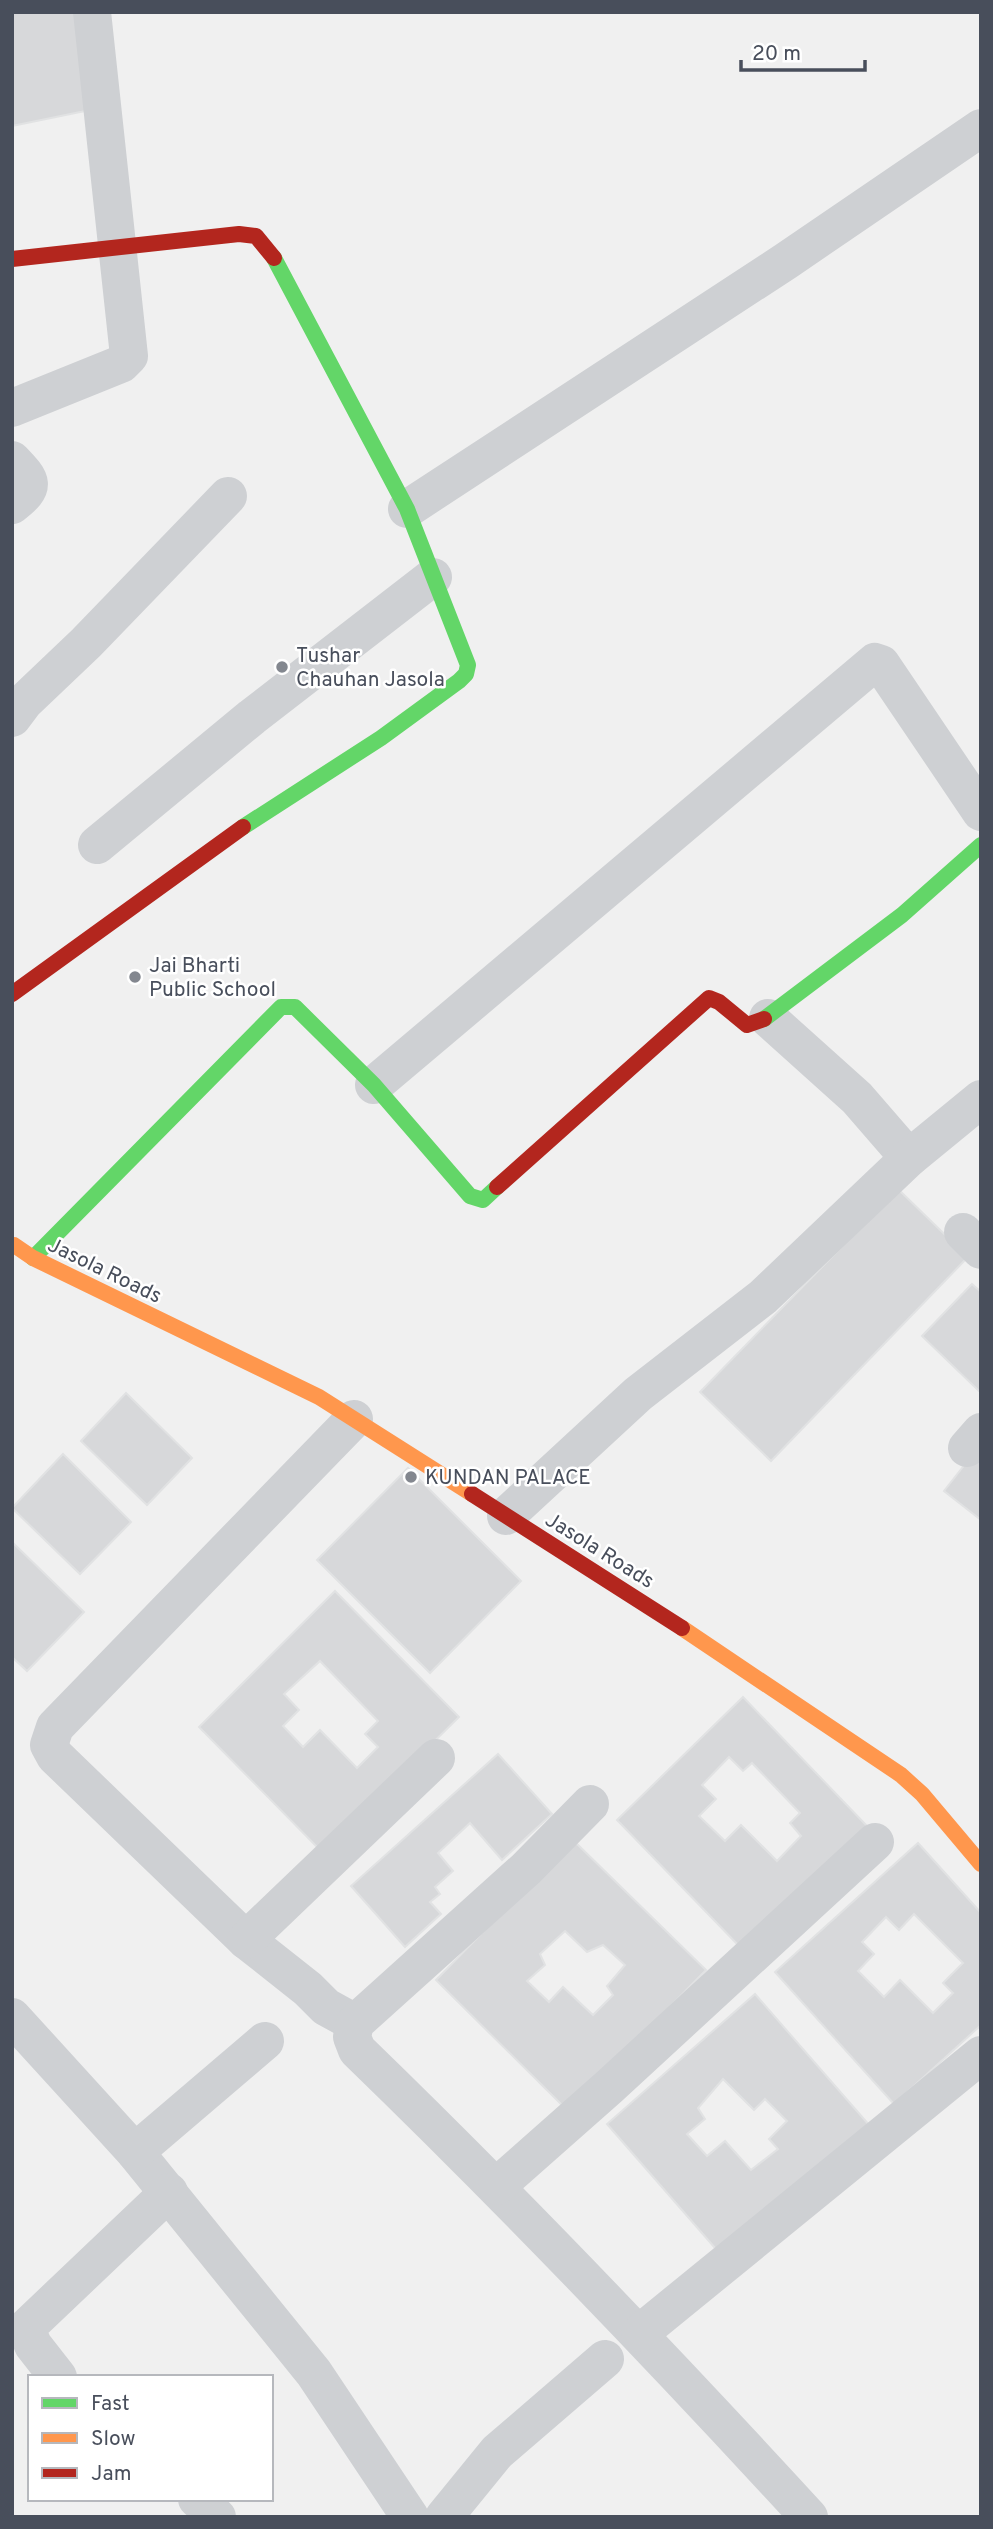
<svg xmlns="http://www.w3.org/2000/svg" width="993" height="2529" font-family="Overpass,sans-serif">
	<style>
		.building { fill: #d7d8da; stroke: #e1e2e3; stroke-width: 2; fill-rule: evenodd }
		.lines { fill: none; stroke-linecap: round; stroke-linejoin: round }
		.street { stroke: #ced0d3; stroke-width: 38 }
		.fast { stroke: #63d668; stroke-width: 16 }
		.slow { stroke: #ff974d; stroke-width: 16 }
		.jam { stroke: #b3261e; stroke-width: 16 }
		.poi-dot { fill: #83878f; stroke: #fff; stroke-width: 2.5 }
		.labels { text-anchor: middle; stroke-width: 5; stroke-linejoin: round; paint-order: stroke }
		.poi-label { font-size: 21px; fill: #484e5b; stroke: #fff; text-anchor: start }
		.street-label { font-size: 21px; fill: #484e5b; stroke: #fff }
	</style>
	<rect width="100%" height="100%" fill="#f0f0f0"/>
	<g class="building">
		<path d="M12,12H75L95,109L12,126Z"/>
		<path d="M898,1189L968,1257L771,1461L700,1392Z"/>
		<path d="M972,1284L981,1292V1393L922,1336Z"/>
		<path d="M126,1393L192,1458L147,1505L81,1441Z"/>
		<path d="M981,1444V1520L944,1491Z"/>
		<path d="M63,1454L131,1522L80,1574L12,1508Z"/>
		<path d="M408,1468L521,1581L430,1673L317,1560Z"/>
		<path d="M12,1542L84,1612L27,1671L12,1657Z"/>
		<path d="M335,1591L459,1717L322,1852L199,1727ZM320,1661L378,1721L365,1734L378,1747L357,1768L320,1730L303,1747L283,1726L299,1710L284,1694Z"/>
		<path d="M743,1697L867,1826L741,1948L617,1820ZM729,1757L743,1771L752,1763L800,1813L790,1823L801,1836L777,1861L741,1825L725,1841L699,1816L716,1799L702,1785Z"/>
		<path d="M498,1754L552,1814L502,1860L470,1823L438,1853L453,1871L435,1887L440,1894L430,1902L441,1914L405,1947L351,1886Z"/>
		<path d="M573,1840L706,1970L568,2111L436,1980ZM565,1931L587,1952L603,1945L625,1965L607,1986L613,1995L593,2015L563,1987L549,2002L527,1981L545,1965L540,1954Z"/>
		<path d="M918,1843L981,1913V2025L894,2104L775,1972ZM914,1914L963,1963L943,1983L953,1993L933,2013L900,1980L884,1997L858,1971L874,1954L862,1942L886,1917L899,1930Z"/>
		<path d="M755,1994L870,2126L722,2256L607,2124ZM723,2079L754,2110L765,2099L787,2121L769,2139L778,2149L751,2170L725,2141L707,2156L687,2134L705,2119L698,2108Z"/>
	</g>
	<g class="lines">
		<g class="street">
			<path d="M12,408L121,364L129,356L92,12"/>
			<path d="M12,460C32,481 37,486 12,505"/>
			<path d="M407,509L786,261L981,128"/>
			<path d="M12,718L24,702L86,643L228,496"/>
			<path d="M97,845L252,717L433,577"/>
			<path d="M768,1018L857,1098L909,1158"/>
			<path d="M374,1085L875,662L881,664L981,812"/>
			<path d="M963,1232L981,1250"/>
			<path d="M354,1419L55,1727L49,1745L55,1756L246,1940L308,1989L326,2007L355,2023"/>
			<path d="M967,1448L981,1432"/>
			<path d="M506,1516L638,1394L763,1297L909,1158L981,1099"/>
			<path d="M590,1804L526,1869L355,2023L352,2037L357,2050C513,2201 662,2357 809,2517"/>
			<path d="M246,1940L436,1758"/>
			<path d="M12,2017L135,2152L314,2373L410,2517"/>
			<path d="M135,2152L265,2041"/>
			<path d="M497,2186L609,2087L875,1842"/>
			<path d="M640,2333L981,2055"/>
			<path d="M58,2377L33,2345L26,2328L169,2192"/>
			<path d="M197,2499L217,2517"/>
			<path d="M444,2517L497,2452L605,2359"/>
		</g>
		<g class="fast">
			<path d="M243,827L381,738L459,681L466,674L468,665L407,509L274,258"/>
			<path d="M764,1019L902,915L981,845"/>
			<path d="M33,1258L281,1007H295L374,1085L470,1196L483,1200L497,1187"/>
		</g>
		<g class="slow">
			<path d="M14,1245L33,1258L319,1397L472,1494"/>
			<path d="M682,1628L901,1775L922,1794L981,1864"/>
		</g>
		<g class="jam">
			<path d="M12,259L239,234L256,236L274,258"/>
			<path d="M12,994L243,827"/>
			<path d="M497,1187L709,998L719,1002L747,1025L764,1019"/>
			<path d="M472,1494L682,1628"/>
		</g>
	</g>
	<g class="poi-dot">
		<circle cx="282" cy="667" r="7"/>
		<circle cx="135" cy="977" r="7"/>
		<circle cx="411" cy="1477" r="7"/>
	</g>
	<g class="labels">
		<g class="poi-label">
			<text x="296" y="662">Tushar<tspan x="296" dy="24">Chauhan Jasola</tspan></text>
			<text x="149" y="972">Jai Bharti<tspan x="149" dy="24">Public School</tspan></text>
			<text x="425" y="1484">KUNDAN PALACE</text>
		</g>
		<g class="street-label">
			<text transform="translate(105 1270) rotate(26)" y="7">Jasola Roads</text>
			<text transform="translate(600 1550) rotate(32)" y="7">Jasola Roads</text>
		</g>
	</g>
	<rect width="993" height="2529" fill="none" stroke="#484e5b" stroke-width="28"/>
	<rect x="28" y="2375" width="245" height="126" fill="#ffffff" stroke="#b6b8bd" stroke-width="2"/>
	<rect x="42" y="2398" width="35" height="10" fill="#63d668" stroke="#b6b8bd" stroke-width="2"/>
	<text x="91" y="2410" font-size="21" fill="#484e5b">Fast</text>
	<rect x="42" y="2433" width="35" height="10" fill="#ff974d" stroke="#b6b8bd" stroke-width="2"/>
	<text x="91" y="2445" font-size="21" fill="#484e5b">Slow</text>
	<rect x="42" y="2468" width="35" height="10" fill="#b3261e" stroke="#b6b8bd" stroke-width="2"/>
	<text x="91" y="2480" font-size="21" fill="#484e5b">Jam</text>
	<path d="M741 60v10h124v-10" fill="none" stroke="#484e5b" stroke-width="3.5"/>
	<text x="752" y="60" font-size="21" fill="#484e5b" stroke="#ffffff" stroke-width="5" paint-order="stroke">20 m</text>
</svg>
